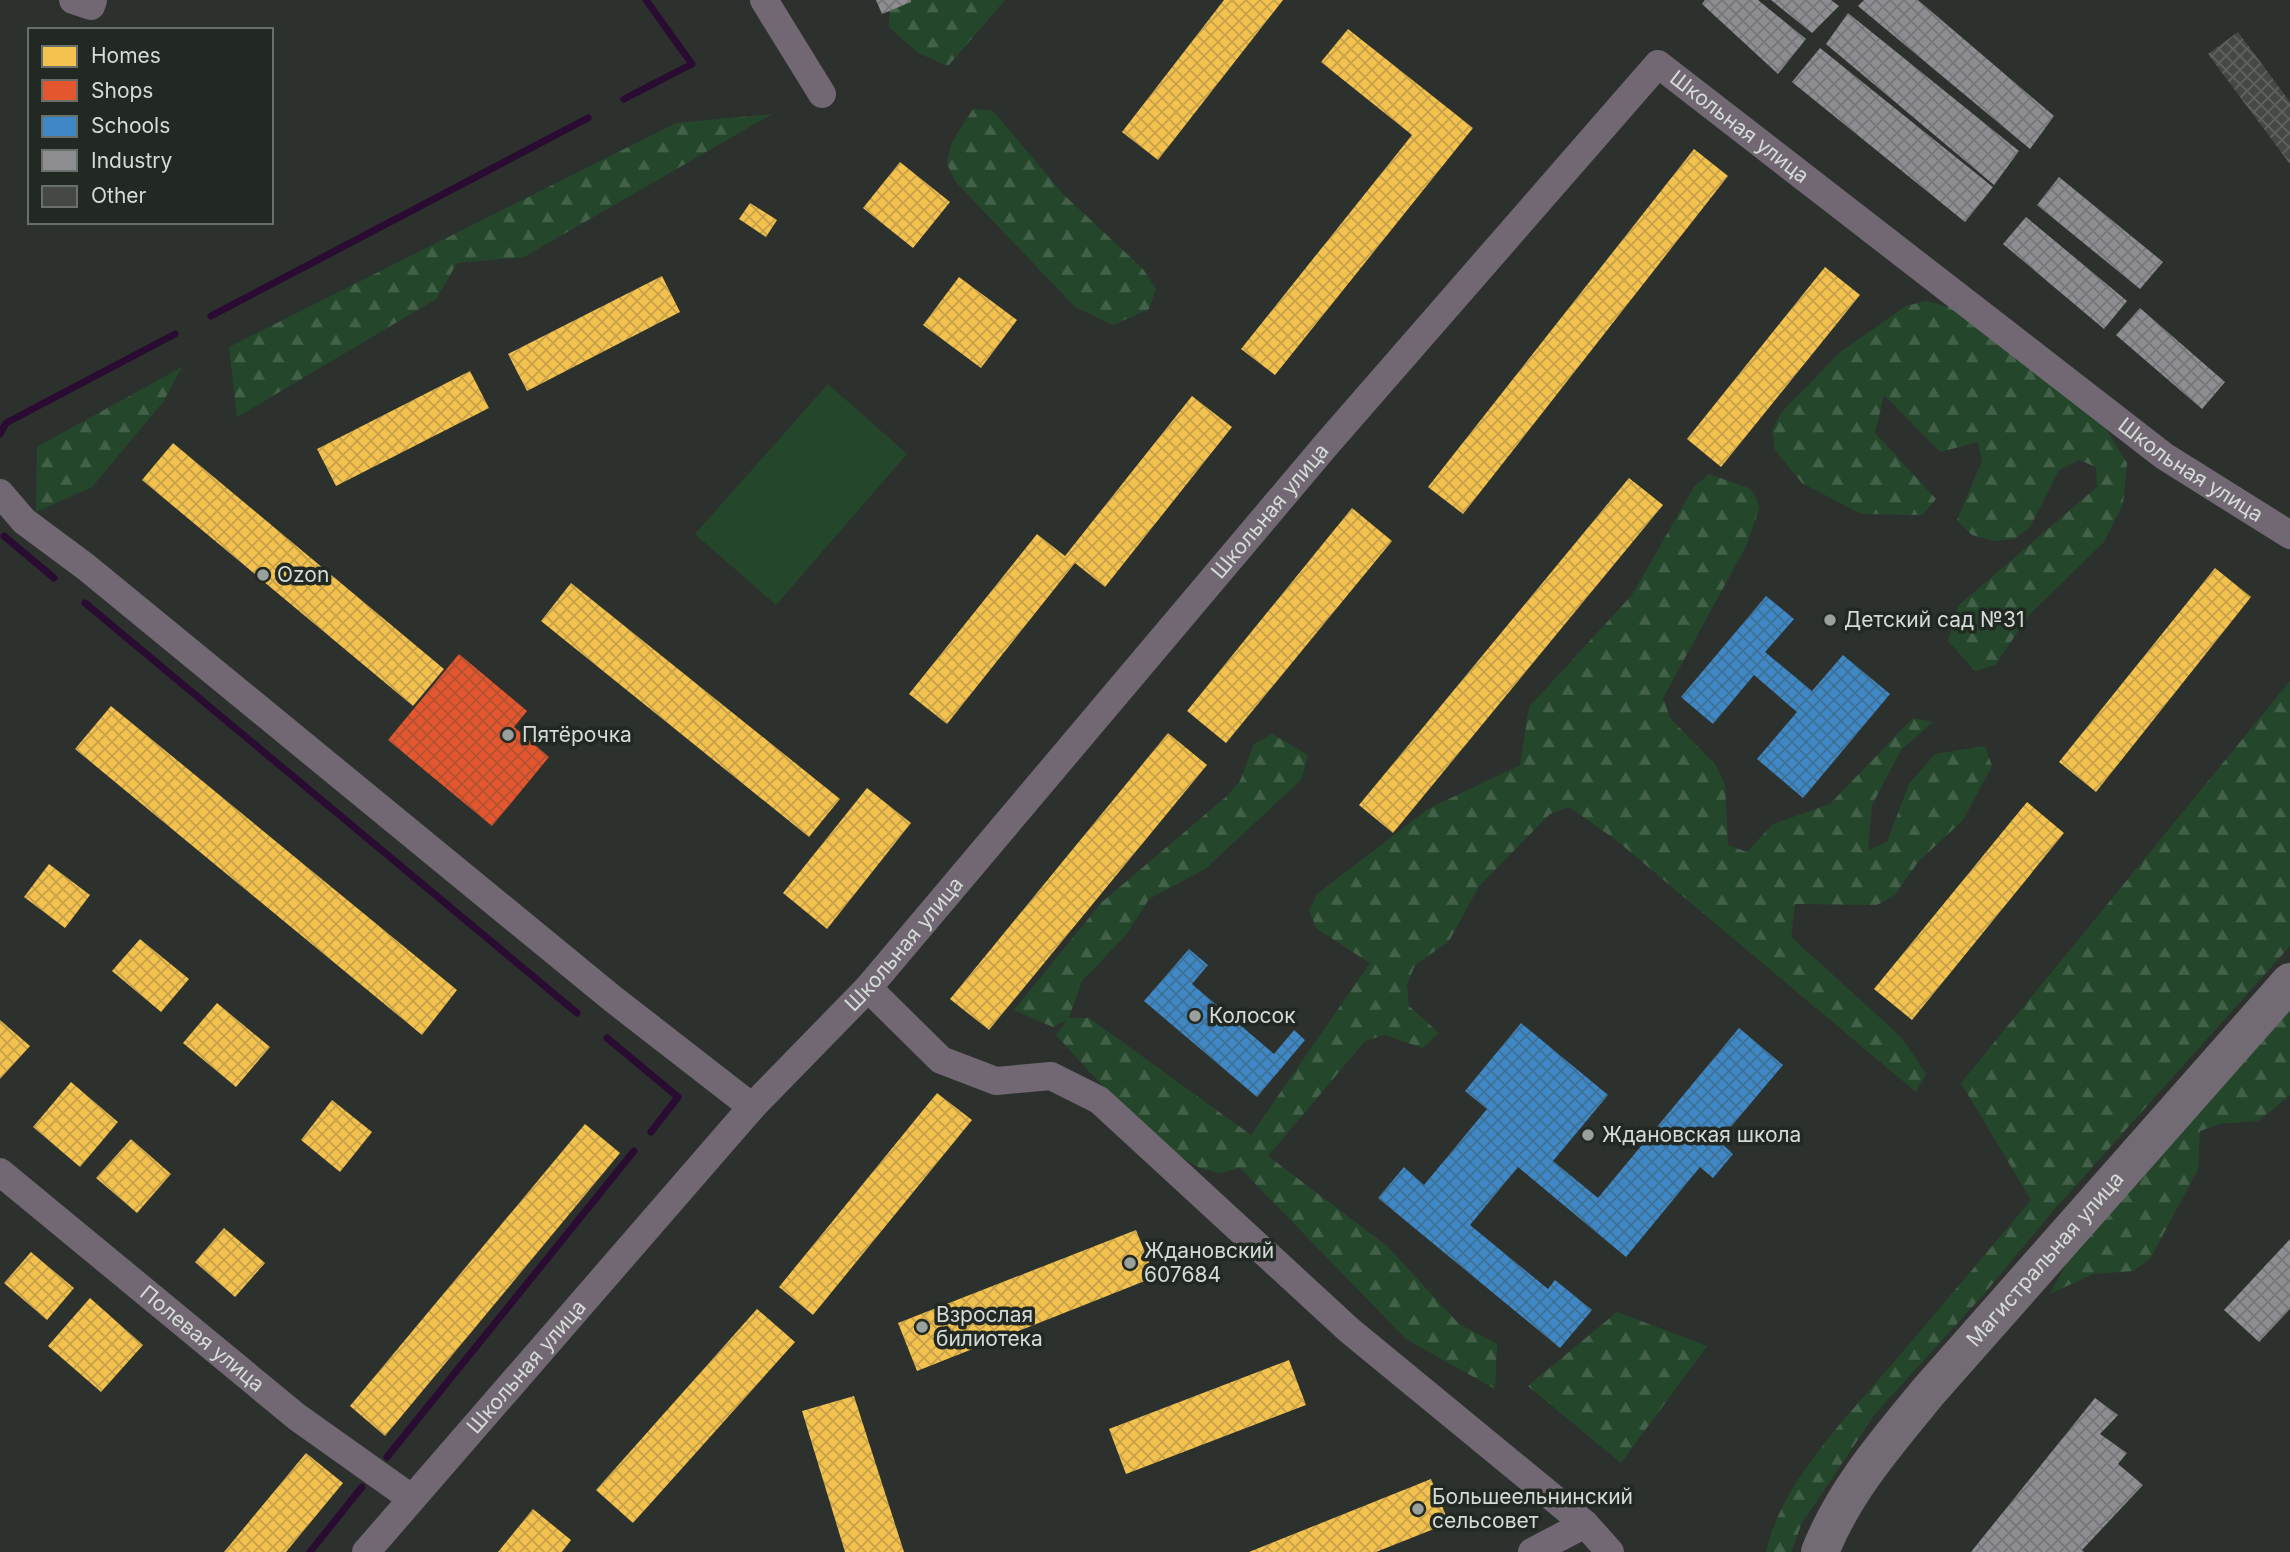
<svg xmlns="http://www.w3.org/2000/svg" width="2290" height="1552" font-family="Inter,sans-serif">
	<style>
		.forest { fill: url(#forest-firs) }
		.pitch { fill: #24472b }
		.homes { fill: url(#homes-cross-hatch) }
		.shops { fill: url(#shops-cross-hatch) }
		.schools { fill: url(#schools-cross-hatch) }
		.industry { fill: url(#industry-cross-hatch) }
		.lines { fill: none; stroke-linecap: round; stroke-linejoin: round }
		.stream { stroke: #2a0b32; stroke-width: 7 }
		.building { fill: url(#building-cross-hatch) }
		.street { stroke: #716873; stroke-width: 28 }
		.secondary { stroke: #736b74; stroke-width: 38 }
		.poi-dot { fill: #9aa09b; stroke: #212922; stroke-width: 2.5 }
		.labels { text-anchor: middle; stroke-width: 7; stroke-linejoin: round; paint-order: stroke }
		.street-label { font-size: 21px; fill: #d5dbd6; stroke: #212922 }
		.poi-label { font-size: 21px; fill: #d5dbd6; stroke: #212922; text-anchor: start }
	</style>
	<defs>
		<pattern id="forest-firs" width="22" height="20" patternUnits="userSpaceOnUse" patternTransform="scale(1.75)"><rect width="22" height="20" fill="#24472b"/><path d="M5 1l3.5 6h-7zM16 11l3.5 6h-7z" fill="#436149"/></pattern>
		<pattern id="homes-cross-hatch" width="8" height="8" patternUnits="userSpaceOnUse" patternTransform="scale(1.75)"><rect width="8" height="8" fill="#f2c14e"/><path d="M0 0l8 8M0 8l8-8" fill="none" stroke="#c6a14a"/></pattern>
		<pattern id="shops-cross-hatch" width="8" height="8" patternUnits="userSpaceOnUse" patternTransform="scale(1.75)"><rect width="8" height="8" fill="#e4572e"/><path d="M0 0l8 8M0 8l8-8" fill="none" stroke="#b35133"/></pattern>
		<pattern id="schools-cross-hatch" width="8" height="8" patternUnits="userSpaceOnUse" patternTransform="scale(1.75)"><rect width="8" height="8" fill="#3f88c5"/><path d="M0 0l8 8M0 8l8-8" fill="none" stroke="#3f7096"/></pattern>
		<pattern id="industry-cross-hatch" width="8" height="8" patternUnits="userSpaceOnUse" patternTransform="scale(1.75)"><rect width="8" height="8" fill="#8d8d92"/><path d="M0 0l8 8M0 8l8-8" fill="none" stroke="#767679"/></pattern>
		<pattern id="building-cross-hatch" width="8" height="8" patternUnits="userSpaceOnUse" patternTransform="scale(1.75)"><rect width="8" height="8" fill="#454845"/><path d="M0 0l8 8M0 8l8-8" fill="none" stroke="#5f625f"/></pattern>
	</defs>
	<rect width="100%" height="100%" fill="#2d312d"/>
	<g class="forest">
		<path d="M890,0H1005L948,66L918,53L889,27Z"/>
		<path d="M973,109L993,111L1064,195L1143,269L1156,289L1149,309L1113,325L1075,307L956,182L947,164L951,144Z"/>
		<path d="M772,114L524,257L457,263L436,299L237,417L229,347L676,123Z"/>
		<path d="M1926,301L1950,307L2094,409L2127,463L2123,504L2104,542L2030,614L1995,665L1975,671L1948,641L1958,606L2097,487L2096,467L2079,460L2059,470L2030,527L2014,539L1993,541L1972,535L1957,520L1982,461L1978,442L1940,452L1884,395L1875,433L1936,499L1922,515L1861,514L1802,483L1775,450L1772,430L1782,412L1839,353L1906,306Z"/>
		<path d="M182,367L163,402L92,487L36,512L37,447Z"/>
		<path d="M1709,474L1751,489L1760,507L1746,546L1663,698L1670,718L1715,764L1725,785L1728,845L1747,852L1773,824L1830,804L1913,718L1933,722L1901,750L1872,805L1868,850L1887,842L1909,784L1935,754L1985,746L1992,766L1963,820L1918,862L1895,895L1877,905L1795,904L1791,937L1901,1037L1926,1074L1916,1092L1616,840L1569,807L1550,814L1479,886L1449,941L1415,965L1407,984L1409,1006L1439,1033L1423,1048L1384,1035L1365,1041L1268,1156L1387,1246L1459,1324L1497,1344L1495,1389L1406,1339L1240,1168L1220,1173L1200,1168L1150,1138L1056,1035L1067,1020L1053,1027L1014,1010L1102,902L1227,796L1240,781L1254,744L1272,734L1308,755L1301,780L1205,869L1149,899L1126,935L1082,981L1069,1018H1089L1251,1135L1370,963L1317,929L1309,911L1317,894L1428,809L1520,765L1529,707L1632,595L1694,487Z"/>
		<path d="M2290,681V946L2053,1211L1983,1295L1875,1414L1802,1523L1791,1552H1766C1780,1484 1849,1415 1893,1363C1939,1309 1985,1255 2031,1200L1961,1083Z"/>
		<path d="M2290,998V1095L2258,1121L2219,1124L2200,1131L2198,1169L2150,1259L2133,1271L2093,1274L2050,1294L2085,1229Z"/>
		<path d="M1617,1312L1707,1346L1621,1463L1528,1386Z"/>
	</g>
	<path class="pitch" d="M828,384L907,454L776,605L695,534Z"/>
	<g class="homes">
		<path d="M1224,0H1283L1158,160L1122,132Z"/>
		<path d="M1348,29L1473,128L1275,375L1241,349L1412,135L1321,62Z"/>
		<path d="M1694,149L1728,176L1463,514L1428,487Z"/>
		<path d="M900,162L950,202L913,248L863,208Z"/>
		<path d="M750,203L777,220L766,237L739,219Z"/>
		<path d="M1825,267L1860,295L1721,467L1687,439Z"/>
		<path d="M662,276L680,312L527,391L508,354Z"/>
		<path d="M959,277L1017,320L981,368L923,325Z"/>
		<path d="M470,371L489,408L336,486L317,449Z"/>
		<path d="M1192,396L1232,427L1105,587L1075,563L947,724L909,694L1037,534L1065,556Z"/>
		<path d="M173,443L444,669L413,706L142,480Z"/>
		<path d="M1629,478L1663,505L1393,833L1359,805Z"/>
		<path d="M1352,508L1392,541L1226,743L1187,711Z"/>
		<path d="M2215,568L2251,597L2096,792L2059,762Z"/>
		<path d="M571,583L840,799L809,837L541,621Z"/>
		<path d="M111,706L457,990L422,1035L75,749Z"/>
		<path d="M1168,733L1207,765L989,1030L950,999Z"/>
		<path d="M867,788L911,823L827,929L783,893Z"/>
		<path d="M2027,802L2064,833L1912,1020L1874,989Z"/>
		<path d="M49,864L90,895L65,928L24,897Z"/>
		<path d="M140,939L189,979L161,1012L112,971Z"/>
		<path d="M217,1003L270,1047L236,1087L183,1043Z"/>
		<path d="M0,1020L30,1046L0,1079Z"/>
		<path d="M71,1082L118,1122L80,1167L33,1127Z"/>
		<path d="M937,1093L972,1120L813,1315L779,1287Z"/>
		<path d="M332,1100L372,1132L340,1172L301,1140Z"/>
		<path d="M585,1124L620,1153L385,1436L350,1406Z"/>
		<path d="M131,1139L171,1174L137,1213L96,1178Z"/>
		<path d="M224,1228L265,1263L235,1297L195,1262Z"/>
		<path d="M1136,1230L1155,1277L917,1371L898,1323Z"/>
		<path d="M31,1252L74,1288L47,1320L4,1283Z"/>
		<path d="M90,1298L143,1345L101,1392L48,1346Z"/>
		<path d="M757,1309L795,1342L633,1523L596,1490Z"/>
		<path d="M1289,1360L1306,1405L1126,1474L1109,1429Z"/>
		<path d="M854,1396L904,1552H845L802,1411Z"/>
		<path d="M306,1453L343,1483L286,1552H224Z"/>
		<path d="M1431,1479L1449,1523L1376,1552H1249Z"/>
		<path d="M533,1509L571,1540L562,1552H498Z"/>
	</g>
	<path class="shops" d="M459,654L527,711L514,727L549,757L492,826L388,740Z"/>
	<g class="schools">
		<path d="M1766,596L1794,619L1765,652L1812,691L1843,655L1890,694L1803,798L1757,759L1797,712L1754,675L1713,724L1681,697Z"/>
		<path d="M1189,949L1208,965L1192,984L1274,1054L1294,1030L1305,1040L1257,1097L1144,1001Z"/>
		<path d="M1521,1023L1608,1095L1553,1161L1598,1198L1739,1028L1783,1065L1719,1141L1733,1154L1713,1178L1700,1167L1626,1257L1518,1167L1470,1225L1548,1289L1555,1280L1592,1310L1560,1348L1378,1198L1404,1167L1424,1185L1487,1109L1465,1091Z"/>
	</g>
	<g class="industry">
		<path d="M876,0H911V2L882,14Z"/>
		<path d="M1705,0H1758L1806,39L1778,74L1702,4Z"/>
		<path d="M1771,0H1831L1839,6L1812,33Z"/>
		<path d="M1864,0H1918L2054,116L2030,149L1858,6Z"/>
		<path d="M1848,13L2019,151L1994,185L1826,44Z"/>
		<path d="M1820,48L1993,187L1965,222L1792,82Z"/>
		<path d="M2059,177L2163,262L2140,289L2037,205Z"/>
		<path d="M2026,217L2127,301L2104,329L2003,244Z"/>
		<path d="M2140,308L2225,382L2202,409L2116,335Z"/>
		<path d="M2290,1239V1309L2259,1342L2224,1310Z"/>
		<path d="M2095,1398L2118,1415L2100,1434L2127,1453L2118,1464L2143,1485L2082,1550L2084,1552H1971Z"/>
	</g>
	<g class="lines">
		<g class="stream">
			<path d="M624,99L692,64L646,0"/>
			<path d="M211,316L588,118"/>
			<path d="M0,434L6,423L175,334"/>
			<path d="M4,536L54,578"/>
			<path d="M85,603L577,1013"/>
			<path d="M607,1038L678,1097L651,1132"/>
			<path d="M387,1457L634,1151"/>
			<path d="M310,1552L362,1487"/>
		</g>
	</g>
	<path class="building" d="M2238,32L2290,102V164L2208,54Z"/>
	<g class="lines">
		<g class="street">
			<path d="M73,0L91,6L93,0"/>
			<path d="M764,0L822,94"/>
			<path d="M0,493L24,521L86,567L613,999L752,1107"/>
			<path d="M868,988L941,1060L996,1081L1051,1076L1099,1100L1349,1330L1585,1524L1610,1552"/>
			<path id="s1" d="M0,1172L297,1417L411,1498"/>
			<path id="s2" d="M366,1552L752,1107L868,988L1326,445L1658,64L2164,456L2290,535"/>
			<path d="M1532,1552L1585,1524"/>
		</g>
		<path class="secondary" id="s3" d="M1820,1552C1844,1491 1887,1442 1928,1392L2290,982"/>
	</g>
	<g class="poi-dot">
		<circle cx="263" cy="575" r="7"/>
		<circle cx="1830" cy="620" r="7"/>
		<circle cx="508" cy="735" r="7"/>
		<circle cx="1195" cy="1016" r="7"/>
		<circle cx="1588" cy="1135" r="7"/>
		<circle cx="1130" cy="1263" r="7"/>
		<circle cx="922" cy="1327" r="7"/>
		<circle cx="1418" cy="1509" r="7"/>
	</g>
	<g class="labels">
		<g class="street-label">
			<text dy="7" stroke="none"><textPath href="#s2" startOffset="2074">Школьная улица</textPath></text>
			<text dy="7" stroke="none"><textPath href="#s2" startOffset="2641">Школьная улица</textPath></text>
			<text dy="7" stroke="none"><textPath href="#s2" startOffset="1379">Школьная улица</textPath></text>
			<text dy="7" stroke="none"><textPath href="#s2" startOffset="812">Школьная улица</textPath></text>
			<text dy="7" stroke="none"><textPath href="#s3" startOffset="371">Магистральная улица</textPath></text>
			<text dy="7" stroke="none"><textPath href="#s1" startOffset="262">Полевая улица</textPath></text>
			<text dy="7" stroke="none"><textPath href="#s2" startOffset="245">Школьная улица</textPath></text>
		</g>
		<g class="poi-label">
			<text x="277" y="582">Ozon</text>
			<text x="1844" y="627">Детский сад №31</text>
			<text x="522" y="742">Пятёрочка</text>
			<text x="1209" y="1023">Колосок</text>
			<text x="1602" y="1142">Ждановская школа</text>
			<text x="1144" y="1258">Ждановский<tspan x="1144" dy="24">607684</tspan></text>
			<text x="936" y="1322">Взрослая<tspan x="936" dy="24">билиотека</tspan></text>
			<text x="1432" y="1504">Большеельнинский<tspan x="1432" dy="24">сельсовет</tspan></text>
		</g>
	</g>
	<rect x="28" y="28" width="245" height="196" fill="#212922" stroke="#69706a" stroke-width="2"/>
	<rect x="42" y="46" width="35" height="21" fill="#f2c14e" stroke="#69706a" stroke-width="2"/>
	<text x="91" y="63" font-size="21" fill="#d5dbd6">Homes</text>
	<rect x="42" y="80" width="35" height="21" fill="#e4572e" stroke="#69706a" stroke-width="2"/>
	<text x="91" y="98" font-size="21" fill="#d5dbd6">Shops</text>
	<rect x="42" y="116" width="35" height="21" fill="#3f88c5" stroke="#69706a" stroke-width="2"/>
	<text x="91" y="133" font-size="21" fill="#d5dbd6">Schools</text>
	<rect x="42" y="150" width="35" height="21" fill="#8d8d92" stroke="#69706a" stroke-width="2"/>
	<text x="91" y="168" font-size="21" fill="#d5dbd6">Industry</text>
	<rect x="42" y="186" width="35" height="21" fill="#454845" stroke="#69706a" stroke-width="2"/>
	<text x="91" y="203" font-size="21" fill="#d5dbd6">Other</text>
</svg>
